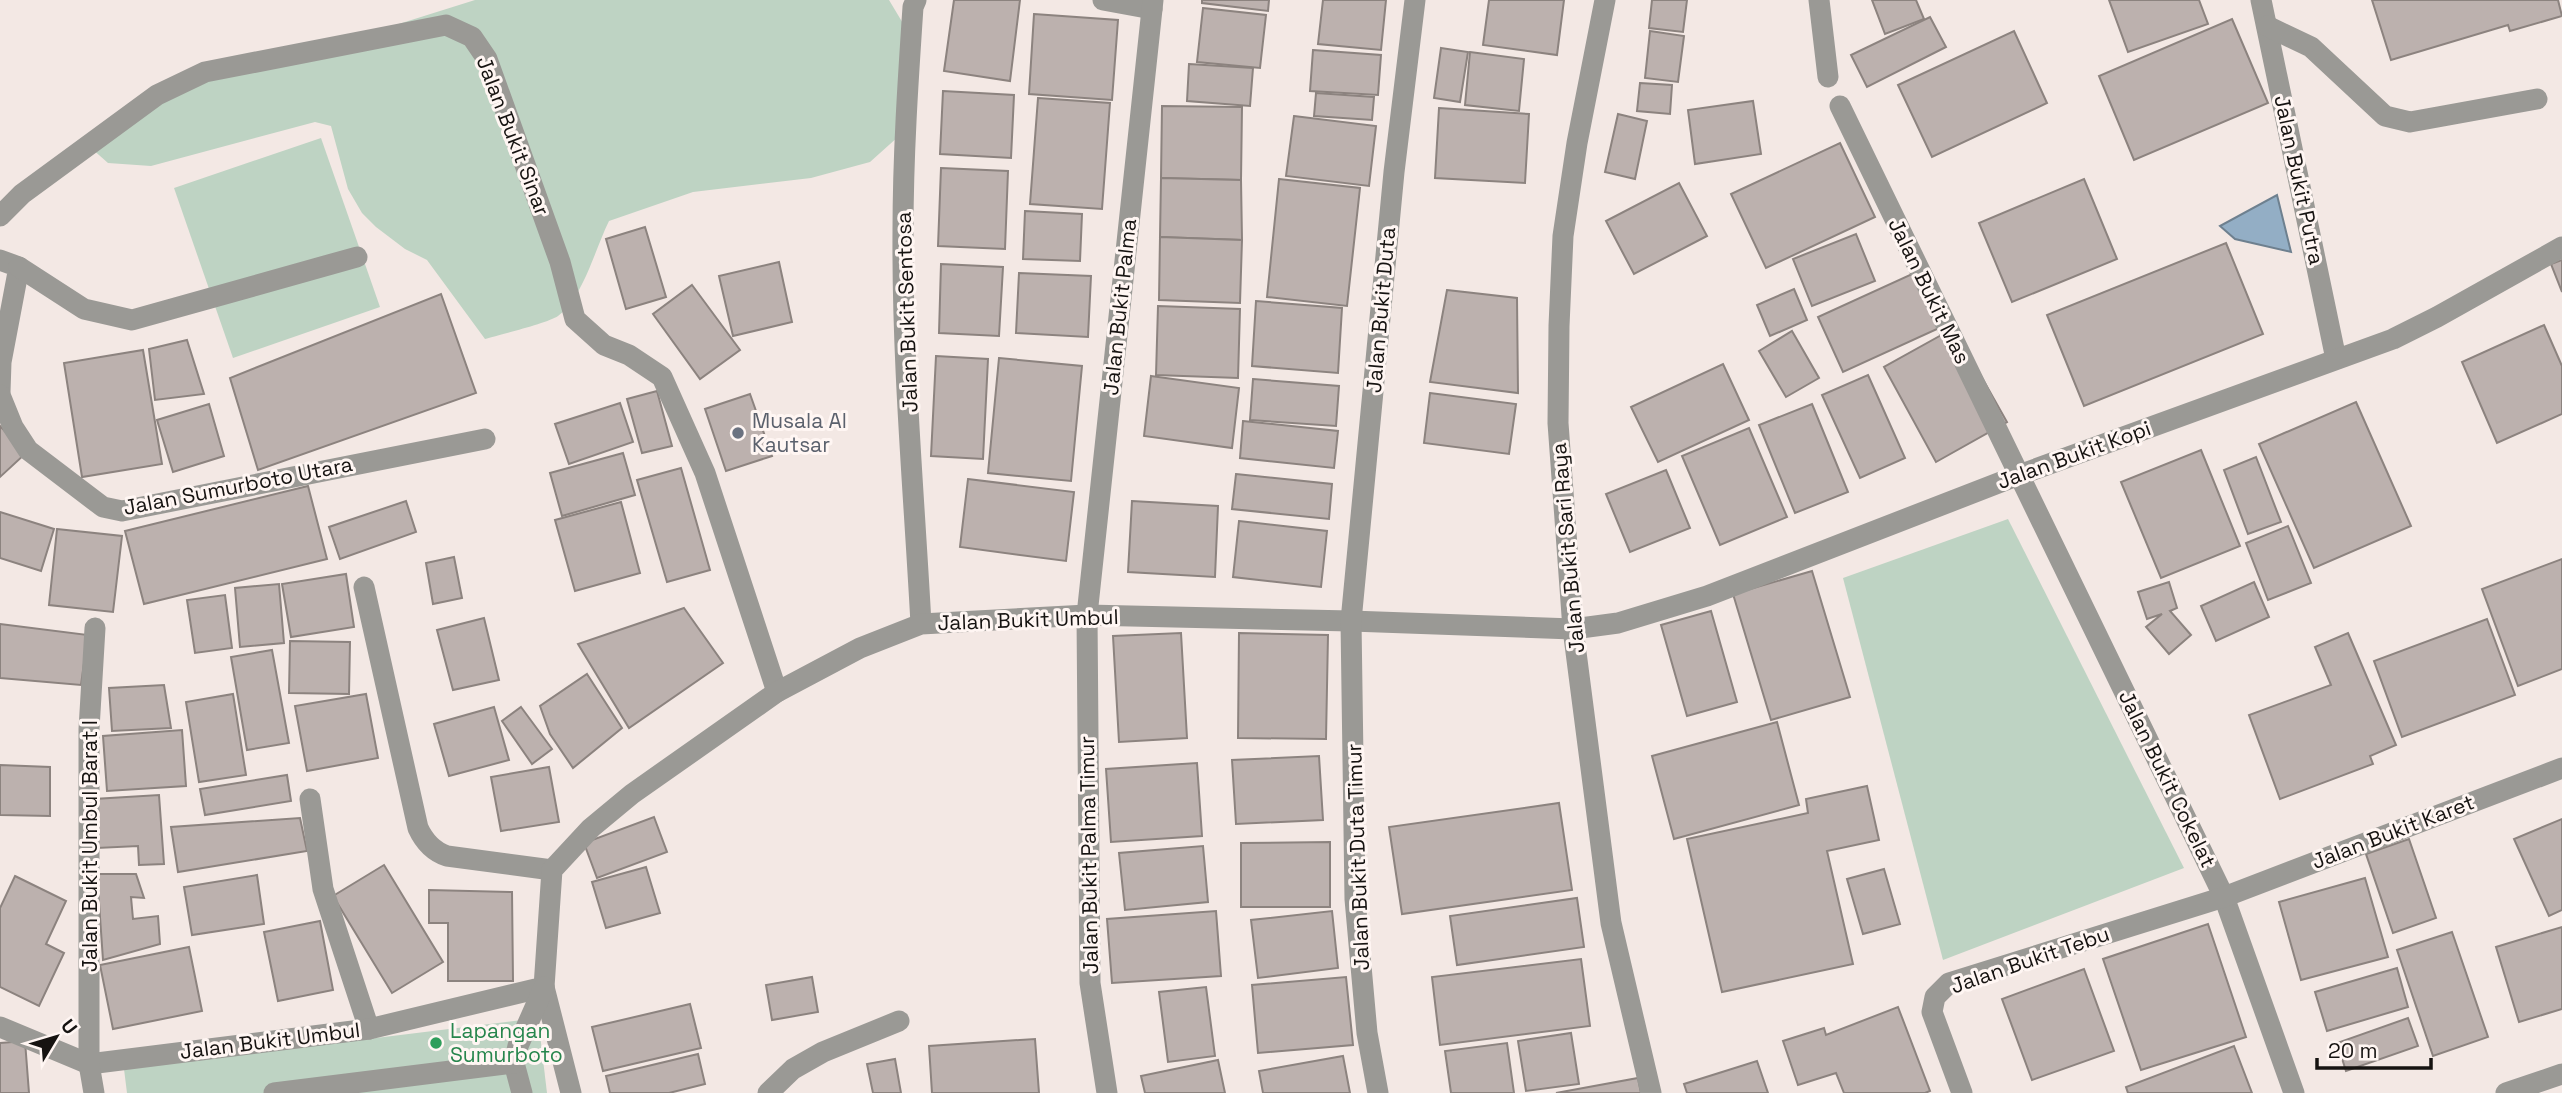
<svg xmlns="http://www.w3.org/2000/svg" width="2562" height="1093" font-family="'Space Grotesk',sans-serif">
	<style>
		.green { fill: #bed3c3 }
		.water { fill: #93aec5; stroke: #6e808f; stroke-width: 2 }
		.building { fill: #bcb1ae; stroke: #8c837f; stroke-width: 2 }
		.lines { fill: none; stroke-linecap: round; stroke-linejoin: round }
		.minor { stroke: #9a9995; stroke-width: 21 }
		.worship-dot { fill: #6b7280; stroke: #fff6f3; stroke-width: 2.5 }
		.leisure-dot { fill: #2e9e5b; stroke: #fff6f3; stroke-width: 2.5 }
		.labels { text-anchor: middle; stroke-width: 6; stroke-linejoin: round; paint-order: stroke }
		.street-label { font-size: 21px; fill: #161311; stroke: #fff6f3 }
		.worship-label { font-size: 21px; fill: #5b616d; stroke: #fff6f3; text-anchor: start }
		.leisure-label { font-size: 21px; fill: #27864d; stroke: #fff6f3; text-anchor: start }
	</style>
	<rect width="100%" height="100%" fill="#f3e8e4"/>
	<g class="green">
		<path d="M475,0H889L904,25L899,136L870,162L811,178L693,192L609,221C595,249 583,298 558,316C548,323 499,335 485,339L427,260L405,249L376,227L362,213L348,189L331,126L315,122L151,166L108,163L82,140L191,86L284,60Z"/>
		<path d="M321,138L380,307L233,358L174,188Z"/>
		<path d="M2008,519L2184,868L1943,960L1843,578Z"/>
		<path d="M538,1018L547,1093H127L124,1069Z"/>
	</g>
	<path class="water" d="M2277,195L2291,252L2235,239L2220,226Z"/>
	<g class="building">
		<path d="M954,0H1020L1010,81L944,71Z"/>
		<path d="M1202,0H1269L1268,11L1202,3Z"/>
		<path d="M1323,0H1386L1381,50L1318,44Z"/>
		<path d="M1489,0H1564L1557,55L1483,45Z"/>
		<path d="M1652,0H1687L1683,32L1649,28Z"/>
		<path d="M1872,0H1916L1924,19L1885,34Z"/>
		<path d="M2109,0H2199L2208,24L2128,52Z"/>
		<path d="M2372,0H2558L2562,16L2510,31L2508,25L2391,60Z"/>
		<path d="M1203,8L1266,15L1260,68L1197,62Z"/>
		<path d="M1034,14L1118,20L1112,100L1029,94Z"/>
		<path d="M1930,17L1946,47L1867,87L1851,55Z"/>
		<path d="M2232,19L2268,103L2134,160L2099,76Z"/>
		<path d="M1650,31L1684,36L1678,82L1645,78Z"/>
		<path d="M2014,31L2047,103L1932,157L1898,85Z"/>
		<path d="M1441,48L1468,52L1460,102L1434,98Z"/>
		<path d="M1313,50L1381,55L1378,95L1310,91Z"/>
		<path d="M1470,52L1524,59L1519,111L1465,105Z"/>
		<path d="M1189,64L1253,68L1250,106L1187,101Z"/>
		<path d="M1640,83L1672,85L1670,114L1637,111Z"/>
		<path d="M943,91L1014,95L1011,158L940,154Z"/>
		<path d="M1316,93L1374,97L1372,120L1314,116Z"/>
		<path d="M1038,98L1110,103L1102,209L1030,204Z"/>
		<path d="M1753,101L1761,154L1695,164L1688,110Z"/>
		<path d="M1162,106L1242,107L1241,180L1161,178Z"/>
		<path d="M1439,108L1529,114L1525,183L1435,178Z"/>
		<path d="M1618,114L1647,121L1635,179L1605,172Z"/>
		<path d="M1294,116L1376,126L1369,186L1286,176Z"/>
		<path d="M1840,143L1875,217L1766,268L1731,194Z"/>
		<path d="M941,168L1008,171L1005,249L938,246Z"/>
		<path d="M1161,178L1241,180L1242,240L1160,237Z"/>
		<path d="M1279,179L1360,188L1347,306L1267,297Z"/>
		<path d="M2084,179L2117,259L2012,302L1979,223Z"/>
		<path d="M1679,183L1707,236L1634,274L1606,221Z"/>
		<path d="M1025,211L1082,214L1080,261L1023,259Z"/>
		<path d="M645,227L666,297L626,309L606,239Z"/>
		<path d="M1856,234L1875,281L1812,306L1793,259Z"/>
		<path d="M1160,237L1242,240L1240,303L1159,300Z"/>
		<path d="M2226,243L2263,334L2084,406L2047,315Z"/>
		<path d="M2562,260V292L2551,264Z"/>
		<path d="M779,262L792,322L733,336L719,276Z"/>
		<path d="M941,264L1003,267L999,336L939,333Z"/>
		<path d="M1923,269L1948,324L1843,372L1818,317Z"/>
		<path d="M1019,273L1091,276L1088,337L1016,333Z"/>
		<path d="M692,285L740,350L700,379L653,314Z"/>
		<path d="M1794,289L1807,320L1770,336L1757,305Z"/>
		<path d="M1447,290L1517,298L1518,393L1430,382Z"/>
		<path d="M441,294L476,393L258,470L230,378Z"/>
		<path d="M1256,301L1342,308L1338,373L1252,366Z"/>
		<path d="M1158,306L1240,309L1238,378L1156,375Z"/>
		<path d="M2544,325L2562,366V414L2497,443L2462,362Z"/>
		<path d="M1954,328L2007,422L1936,462L1884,367Z"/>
		<path d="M1792,331L1819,378L1786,397L1759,351Z"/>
		<path d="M187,340L204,394L155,400L149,349Z"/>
		<path d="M143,350L162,464L82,477L64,363Z"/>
		<path d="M936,356L988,359L983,459L931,456Z"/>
		<path d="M999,358L1082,366L1071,481L988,473Z"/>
		<path d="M1723,364L1749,420L1658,462L1631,407Z"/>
		<path d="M1868,375L1905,458L1860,478L1822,395Z"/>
		<path d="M1151,376L1239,388L1232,448L1144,436Z"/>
		<path d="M1253,379L1339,386L1336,426L1250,420Z"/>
		<path d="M657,391L672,446L642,453L627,399Z"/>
		<path d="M1430,393L1516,404L1509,454L1424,443Z"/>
		<path d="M750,394L772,456L726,471L705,409Z"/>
		<path d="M2356,402L2411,526L2314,568L2259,444Z"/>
		<path d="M620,403L633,442L569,464L555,424Z"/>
		<path d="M209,404L224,456L173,472L157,420Z"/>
		<path d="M1812,404L1848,492L1795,513L1759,425Z"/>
		<path d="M1243,421L1338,431L1334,468L1240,458Z"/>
		<path d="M0,426L26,453L0,477Z"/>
		<path d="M1749,428L1787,517L1720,545L1682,456Z"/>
		<path d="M2201,450L2240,546L2161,578L2121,482Z"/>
		<path d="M623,453L635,495L562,516L550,473Z"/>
		<path d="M2256,457L2281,522L2248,534L2224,470Z"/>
		<path d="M681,468L710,570L667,582L637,480Z"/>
		<path d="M1666,470L1690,528L1630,552L1606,494Z"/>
		<path d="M1236,474L1332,484L1329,519L1232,509Z"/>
		<path d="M968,479L1074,492L1066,561L960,547Z"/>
		<path d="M308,486L327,559L144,604L125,531Z"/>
		<path d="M406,501L416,532L340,559L329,527Z"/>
		<path d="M1132,501L1218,506L1215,577L1128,572Z"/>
		<path d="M621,502L640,573L575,591L555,520Z"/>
		<path d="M0,512L54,529L41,571L0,558Z"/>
		<path d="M1239,521L1327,531L1321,587L1233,577Z"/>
		<path d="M2288,526L2311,583L2268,600L2246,543Z"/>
		<path d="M57,529L122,536L113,612L49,605Z"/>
		<path d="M454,557L462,598L433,604L426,563Z"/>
		<path d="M2562,559V669L2518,686L2482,589Z"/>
		<path d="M1812,571L1850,697L1771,720L1733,594Z"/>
		<path d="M346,574L354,627L291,637L282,584Z"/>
		<path d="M2169,582L2177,608L2170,611L2191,635L2169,654L2146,627L2162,614L2147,619L2138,592Z"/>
		<path d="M2254,582L2269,617L2216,641L2201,606Z"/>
		<path d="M279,584L284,643L240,647L235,588Z"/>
		<path d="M225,595L232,648L195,653L187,600Z"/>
		<path d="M684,608L723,663L629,728L578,644Z"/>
		<path d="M1711,611L1737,702L1687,716L1661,625Z"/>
		<path d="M484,618L499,680L453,690L437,630Z"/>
		<path d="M2487,619L2515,695L2402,737L2374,661Z"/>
		<path d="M0,624L88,635L81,685L0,678Z"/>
		<path d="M1181,633L1187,738L1119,742L1113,636Z"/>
		<path d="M1239,633L1328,635L1326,739L1238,738Z"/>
		<path d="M2348,633L2396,745L2370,756L2373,764L2280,799L2249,715L2331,685L2315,647Z"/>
		<path d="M290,641L350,642L349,694L289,693Z"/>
		<path d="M272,650L289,743L247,750L231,657Z"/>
		<path d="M587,674L622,728L573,768L550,734L540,706Z"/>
		<path d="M164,685L171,728L112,731L109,688Z"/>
		<path d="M233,694L246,775L199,782L186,702Z"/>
		<path d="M366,694L378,758L307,771L295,706Z"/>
		<path d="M494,707L509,760L449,776L434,724Z"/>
		<path d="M521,707L552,749L532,764L502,721Z"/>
		<path d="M1777,722L1799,805L1674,839L1652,756Z"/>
		<path d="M182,730L186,786L107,791L103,736Z"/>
		<path d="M1319,756L1323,820L1236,824L1232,760Z"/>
		<path d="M1197,763L1202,836L1111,842L1106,769Z"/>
		<path d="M0,765L50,767V816L0,815Z"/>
		<path d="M549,767L559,822L501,831L491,777Z"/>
		<path d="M287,775L291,801L205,815L200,789Z"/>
		<path d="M1867,786L1879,840L1827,851L1853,964L1722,992L1687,839L1808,813L1806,799Z"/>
		<path d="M159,795L164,864L139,865L138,846L97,848L94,799Z"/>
		<path d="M1559,803L1572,890L1402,914L1389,827Z"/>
		<path d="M654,817L667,852L597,878L584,843Z"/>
		<path d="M300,818L307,851L178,872L171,827Z"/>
		<path d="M2562,819V910L2549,916L2514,839Z"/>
		<path d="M2409,839L2436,918L2393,933L2366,854Z"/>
		<path d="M1330,842V907H1241V843Z"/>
		<path d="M1203,846L1208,902L1125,910L1119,853Z"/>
		<path d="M384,865L443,962L392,993L333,896Z"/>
		<path d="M646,867L660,913L606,928L592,882Z"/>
		<path d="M1884,869L1900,924L1863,934L1847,879Z"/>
		<path d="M97,874H136L144,898L131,897L133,919L158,916L160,944L103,960Z"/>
		<path d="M257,875L264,924L192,935L184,887Z"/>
		<path d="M15,876L66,901L46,944L64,953L39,1006L0,987V908Z"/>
		<path d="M2365,878L2388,957L2301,980L2279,902Z"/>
		<path d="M429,890L512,892L513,981H448V923H429Z"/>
		<path d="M1577,898L1584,947L1457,965L1450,916Z"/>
		<path d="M1216,911L1221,976L1112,983L1107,919Z"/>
		<path d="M1332,911L1338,968L1258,978L1251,920Z"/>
		<path d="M320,921L333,990L278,1001L264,932Z"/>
		<path d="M2208,924L2246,1037L2141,1070L2103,959Z"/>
		<path d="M2562,927V1009L2519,1022L2496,947Z"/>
		<path d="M2452,932L2488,1037L2433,1056L2397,950Z"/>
		<path d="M189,947L202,1011L113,1029L100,965Z"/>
		<path d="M1581,959L1590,1026L1440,1045L1432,977Z"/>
		<path d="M2397,968L2408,1007L2327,1031L2315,992Z"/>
		<path d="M2084,969L2114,1051L2032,1080L2002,999Z"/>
		<path d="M812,977L818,1012L772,1020L766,985Z"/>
		<path d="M1346,977L1353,1045L1258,1053L1252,985Z"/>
		<path d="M1206,987L1215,1056L1168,1062L1159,992Z"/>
		<path d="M690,1004L701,1048L603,1071L592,1027Z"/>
		<path d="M1898,1007L1930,1091L1925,1093H1844L1836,1073L1798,1085L1783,1041L1824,1028L1826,1035Z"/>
		<path d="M2408,1018L2418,1046L2346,1071L2337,1043Z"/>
		<path d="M1571,1033L1579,1084L1526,1091L1518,1041Z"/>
		<path d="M1035,1039L1039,1093H932L929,1046Z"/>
		<path d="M25,1041L29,1093H0V1043Z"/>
		<path d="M1507,1043L1514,1093H1451L1445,1051Z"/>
		<path d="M2234,1046L2252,1093H2128L2126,1087Z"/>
		<path d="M698,1054L705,1084L669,1093H610L606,1076Z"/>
		<path d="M1343,1056L1350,1093H1263L1259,1071Z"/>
		<path d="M895,1059L901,1093H873L867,1064Z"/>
		<path d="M1218,1060L1225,1093H1145L1141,1076Z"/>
		<path d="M1757,1061L1768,1093H1687L1684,1084Z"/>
		<path d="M1638,1078L1641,1093H1556Z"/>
	</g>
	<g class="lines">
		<g class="minor">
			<path d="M916,0L913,7C908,81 903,156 903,231C902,362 914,493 921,624"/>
			<path d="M1103,0L1152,9"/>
			<path d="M1605,0L1577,143L1563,236L1559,326L1558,423L1573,629L1611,923L1651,1093"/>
			<path d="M1819,0L1828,77"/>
			<path d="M2261,0L2336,359"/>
			<path d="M2267,26L2311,47L2385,116L2410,122L2537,99"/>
			<path d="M1840,106L2224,897L2294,1093"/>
			<path d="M0,216L22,194L157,95L205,72L446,25L472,37L487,59L560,262L575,319L604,345L629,355L662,377L705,473L777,692"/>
			<path d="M0,260L19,267L1,362L0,392"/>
			<path d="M19,267L84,309L132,320L357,257"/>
			<path d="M0,395L13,427L28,450L103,507L122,511L485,439"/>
			<path d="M364,587L418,828C424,841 432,851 447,856L552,870"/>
			<path d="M310,799L323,889L369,1029"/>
			<path d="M544,987L571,1093"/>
			<path d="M0,1027L89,1064L369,1029L544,987L552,870L591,828L632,794L777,692L860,648L921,624L1087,615L1351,621L1573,629L1618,623L1707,596L2019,475L2393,339L2437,317L2562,247"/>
			<path d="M514,1063L522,1093"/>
			<path d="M94,1093L89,1064V729L95,628"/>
			<path d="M274,1093L514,1063L518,1046L544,987"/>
			<path d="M768,1093L793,1069L823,1052L899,1021"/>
			<path d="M1107,1093L1090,983L1087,615L1153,0"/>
			<path d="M1378,1093L1367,1033L1355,899L1351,621L1394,172L1415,0"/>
			<path d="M1962,1093L1932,1012L1935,997L1949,983L2224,897L2562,768"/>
			<path d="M2506,1093L2562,1074"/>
		</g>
	</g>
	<circle class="worship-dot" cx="738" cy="433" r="7"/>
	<circle class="leisure-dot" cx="436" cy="1043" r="7"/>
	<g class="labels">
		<g class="street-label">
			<text transform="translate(513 136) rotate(69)" y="7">Jalan Bukit Sinar</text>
			<text transform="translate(2299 180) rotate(78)" y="7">Jalan Bukit Putra</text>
			<text transform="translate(1929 291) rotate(64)" y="7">Jalan Bukit Mas</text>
			<text transform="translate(1120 307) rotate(-84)" y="7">Jalan Bukit Palma</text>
			<text transform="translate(1381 310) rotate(-85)" y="7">Jalan Bukit Duta</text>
			<text transform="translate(907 312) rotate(-92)" y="7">Jalan Bukit Sentosa</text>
			<text transform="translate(2074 455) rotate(-20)" y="7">Jalan Bukit Kopi</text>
			<text transform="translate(238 486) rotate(-11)" y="7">Jalan Sumurboto Utara</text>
			<text transform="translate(1568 548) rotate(-95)" y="7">Jalan Bukit Sari Raya</text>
			<text transform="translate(1028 620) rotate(-2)" y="7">Jalan Bukit Umbul</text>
			<text transform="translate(2167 779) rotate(64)" y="7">Jalan Bukit Cokelat</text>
			<text transform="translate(2393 832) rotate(-21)" y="7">Jalan Bukit Karet</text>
			<text transform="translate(90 846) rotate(-90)" y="7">Jalan Bukit Umbul Barat I</text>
			<text transform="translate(1089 855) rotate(-91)" y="7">Jalan Bukit Palma Timur</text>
			<text transform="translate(1358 857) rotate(-92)" y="7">Jalan Bukit Duta Timur</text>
			<text transform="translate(2030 960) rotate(-19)" y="7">Jalan Bukit Tebu</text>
			<text transform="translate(270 1041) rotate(-7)" y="7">Jalan Bukit Umbul</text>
		</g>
		<g class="worship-label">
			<text x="752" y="428">Musala Al<tspan x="752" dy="24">Kautsar</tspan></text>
		</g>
		<g class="leisure-label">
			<text x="450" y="1038">Lapangan<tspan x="450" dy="24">Sumurboto</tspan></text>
		</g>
	</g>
	<g transform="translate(56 1037) rotate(52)" stroke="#fff6f3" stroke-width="5" paint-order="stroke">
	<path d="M0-5L12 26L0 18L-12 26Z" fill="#161311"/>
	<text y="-10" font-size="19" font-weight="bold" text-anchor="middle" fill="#161311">U</text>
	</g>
	<path d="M2317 1058v10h114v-10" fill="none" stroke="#161311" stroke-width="3.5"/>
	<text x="2328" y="1058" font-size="21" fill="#161311" stroke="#fff6f3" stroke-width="5" paint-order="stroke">20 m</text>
</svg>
